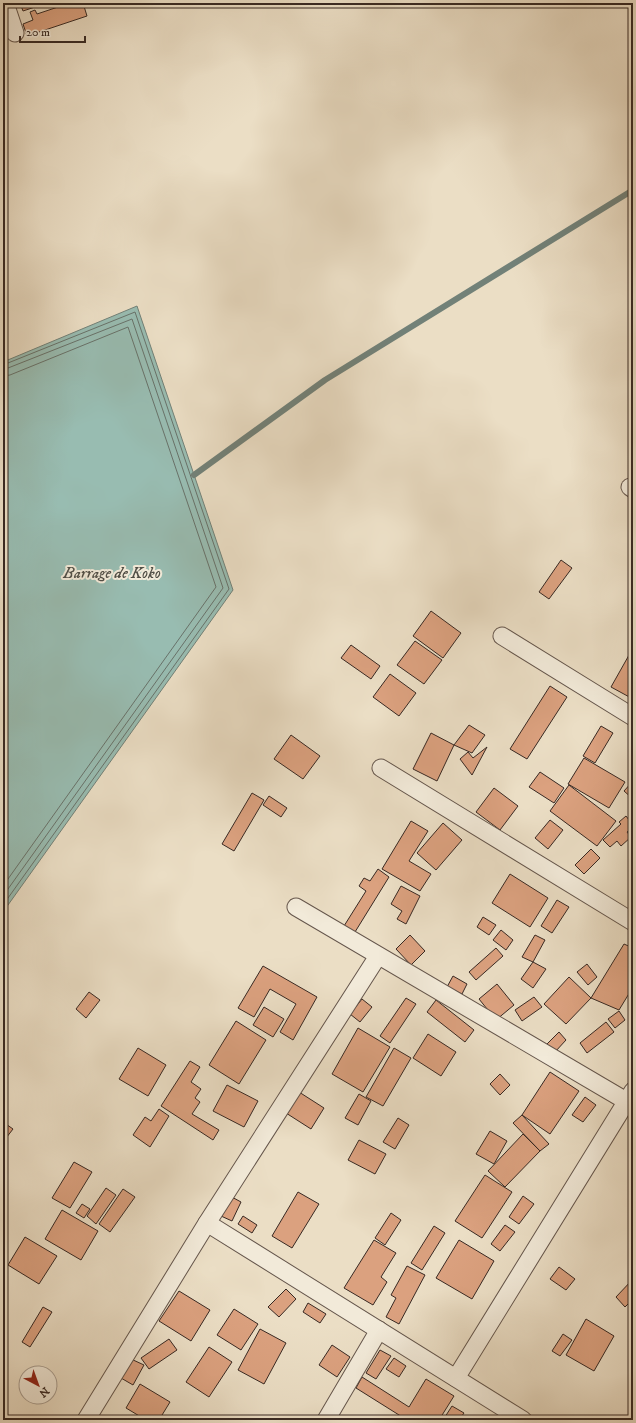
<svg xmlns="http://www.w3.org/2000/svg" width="636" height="1423" font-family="'IM FELL DW Pica',serif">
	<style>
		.water { fill: #98bcb1; stroke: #728178 }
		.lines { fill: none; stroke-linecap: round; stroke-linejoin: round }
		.shore { stroke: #68726a; stroke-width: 1 }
		.stream { stroke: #728178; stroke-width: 6 }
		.building { fill: #dba17f; stroke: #382923 }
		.street-casing { stroke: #65564c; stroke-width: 19 }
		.street { stroke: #f2ead9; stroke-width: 17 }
		.labels { text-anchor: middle; stroke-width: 4; stroke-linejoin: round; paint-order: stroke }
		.water-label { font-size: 16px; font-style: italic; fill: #504e46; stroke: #f2ead9 }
	</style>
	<rect width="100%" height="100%" fill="#ebdec5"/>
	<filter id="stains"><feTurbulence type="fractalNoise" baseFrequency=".005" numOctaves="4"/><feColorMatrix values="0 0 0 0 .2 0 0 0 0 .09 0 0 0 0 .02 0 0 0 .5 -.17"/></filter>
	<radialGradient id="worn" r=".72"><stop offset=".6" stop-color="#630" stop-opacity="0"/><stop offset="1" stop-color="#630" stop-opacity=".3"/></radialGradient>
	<path class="water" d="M137,306L233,590L3,912V362Z"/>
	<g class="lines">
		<g class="shore">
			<path d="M3,365L135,312L229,589L3,905"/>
			<path d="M3,370L132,319L223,588L3,896"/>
			<path d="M3,376L10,375L128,327L216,587L3,886"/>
		</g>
		<path class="stream" d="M194,475L325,380L633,190"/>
	</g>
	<g class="building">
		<path d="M20,3H47L23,11Z"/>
		<path d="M70,3H83L87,16L27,36L23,24L33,20L30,12L35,10L37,14Z"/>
		<path d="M561,560L572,568L549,599L539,592Z"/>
		<path d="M431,611L461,633L443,658L413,636Z"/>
		<path d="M415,641L442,660L424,684L397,665Z"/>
		<path d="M351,645L380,666L371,679L341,658Z"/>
		<path d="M633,648V699L611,687Z"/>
		<path d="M390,674L416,693L399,716L373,697Z"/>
		<path d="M550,686L567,697L527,759L510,749Z"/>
		<path d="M469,725L485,735L472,753L454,745Z"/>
		<path d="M601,726L613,733L595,763L583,756Z"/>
		<path d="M431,733L454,745L437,781L413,769Z"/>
		<path d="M291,735L320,756L303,779L274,759Z"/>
		<path d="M487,747L472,775L460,759L468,752L473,758Z"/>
		<path d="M584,758L625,782L609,808L568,784Z"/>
		<path d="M540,772L564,788L554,803L529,787Z"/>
		<path d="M633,781V799L624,791Z"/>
		<path d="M569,785L616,821L597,846L550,811Z"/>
		<path d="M494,788L518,806L500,830L476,812Z"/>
		<path d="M252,793L264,800L234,851L222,844Z"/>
		<path d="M269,796L287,808L281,817L263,805Z"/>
		<path d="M626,816L633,825V827L627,832L631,837L621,846L617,841L610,847L603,840L621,824L619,822Z"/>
		<path d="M550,820L563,830L548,849L535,838Z"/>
		<path d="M411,821L428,831L409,861L431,874L420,891L382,869Z"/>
		<path d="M443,823L462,840L436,870L417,853Z"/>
		<path d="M591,849L600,858L584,874L575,865Z"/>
		<path d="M378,869L389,877L355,932L344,926L366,891L359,886L364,878L370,881Z"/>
		<path d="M510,874L548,898L530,927L492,903Z"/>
		<path d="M401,886L420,896L406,924L397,919L402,911L391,904Z"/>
		<path d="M557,900L569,907L552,933L541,926Z"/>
		<path d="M483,917L496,925L489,935L477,927Z"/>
		<path d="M501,930L513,940L506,950L493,940Z"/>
		<path d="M410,935L425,951L411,965L396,949Z"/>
		<path d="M535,935L545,940L533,962L522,957Z"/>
		<path d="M624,944L633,948V987L619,1010L591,998Z"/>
		<path d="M496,948L503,956L476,980L469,972Z"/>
		<path d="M533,962L546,969L533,988L521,979Z"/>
		<path d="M587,964L597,977L588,985L577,972Z"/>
		<path d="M263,966L317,997L293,1040L280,1032L296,1004L270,989L254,1017L238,1008Z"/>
		<path d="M453,976L467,984L462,994L447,987Z"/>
		<path d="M569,977L591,998L566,1024L544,1004Z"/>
		<path d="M497,984L514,1005L496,1020L479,999Z"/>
		<path d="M89,992L100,1000L86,1018L76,1009Z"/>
		<path d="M534,997L542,1007L522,1021L515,1010Z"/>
		<path d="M406,998L416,1004L390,1043L380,1036Z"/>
		<path d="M362,999L372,1007L360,1022L350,1014Z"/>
		<path d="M436,1000L474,1030L465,1042L427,1012Z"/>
		<path d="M264,1007L284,1019L273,1037L253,1025Z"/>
		<path d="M619,1011L625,1020L615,1028L608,1019Z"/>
		<path d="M236,1021L266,1040L239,1084L209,1065Z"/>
		<path d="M606,1022L614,1032L587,1053L580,1043Z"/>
		<path d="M358,1028L390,1047L363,1092L332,1074Z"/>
		<path d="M559,1032L566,1040L555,1052L547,1044Z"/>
		<path d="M428,1034L456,1052L441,1076L413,1058Z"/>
		<path d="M138,1048L166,1065L148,1096L119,1079Z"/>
		<path d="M394,1048L411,1058L383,1106L366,1097Z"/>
		<path d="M190,1061L200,1067L191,1082L201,1089L195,1098L200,1102L192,1114L219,1130L213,1140L161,1106Z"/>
		<path d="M550,1072L579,1091L550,1134L522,1115Z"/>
		<path d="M500,1074L510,1085L500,1095L490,1084Z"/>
		<path d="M227,1085L258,1101L244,1127L213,1111Z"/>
		<path d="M299,1092L324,1108L311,1129L286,1113Z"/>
		<path d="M359,1094L371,1101L358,1125L345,1118Z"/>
		<path d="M585,1097L596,1105L583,1122L572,1115Z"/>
		<path d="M159,1109L169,1116L150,1147L133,1135L145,1117L151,1121Z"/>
		<path d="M522,1115L549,1144L540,1151L513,1123Z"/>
		<path d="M398,1118L409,1125L395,1149L383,1142Z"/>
		<path d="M3,1122L13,1129L3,1142Z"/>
		<path d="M490,1131L507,1141L494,1164L476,1154Z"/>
		<path d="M523,1134L540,1151L505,1187L488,1171Z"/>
		<path d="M359,1140L386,1154L375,1174L348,1160Z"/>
		<path d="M74,1162L92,1172L70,1208L52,1198Z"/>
		<path d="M485,1175L512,1192L482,1238L455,1221Z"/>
		<path d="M106,1188L116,1195L96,1224L87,1216Z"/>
		<path d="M123,1189L135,1197L110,1232L99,1224Z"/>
		<path d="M298,1192L319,1204L292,1248L272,1236Z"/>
		<path d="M230,1196L241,1202L232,1221L221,1216Z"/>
		<path d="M523,1196L534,1204L519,1224L509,1217Z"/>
		<path d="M82,1204L90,1209L84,1218L76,1213Z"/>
		<path d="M62,1210L98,1231L81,1260L45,1239Z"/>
		<path d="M391,1213L401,1220L385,1245L375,1238Z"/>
		<path d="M243,1216L257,1225L252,1233L238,1224Z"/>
		<path d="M505,1225L515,1232L500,1251L491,1244Z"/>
		<path d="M434,1226L445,1233L422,1270L411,1263Z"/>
		<path d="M25,1237L57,1256L39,1284L8,1265Z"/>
		<path d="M374,1240L396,1253L381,1277L387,1282L373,1305L344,1288Z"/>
		<path d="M459,1240L494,1261L472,1299L436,1278Z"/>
		<path d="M407,1266L425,1275L399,1324L386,1317L396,1298L391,1295Z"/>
		<path d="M559,1267L575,1279L566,1290L550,1279Z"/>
		<path d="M633,1279V1299L625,1307L616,1297Z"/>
		<path d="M286,1289L296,1299L279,1317L268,1307Z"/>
		<path d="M179,1291L210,1310L191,1341L159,1321Z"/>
		<path d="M308,1303L326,1314L320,1323L303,1312Z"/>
		<path d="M43,1307L52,1312L30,1347L22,1342Z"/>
		<path d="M234,1309L258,1324L241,1350L217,1335Z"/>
		<path d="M586,1319L614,1336L594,1371L566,1355Z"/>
		<path d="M260,1329L286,1343L264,1384L238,1370Z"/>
		<path d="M563,1334L572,1340L560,1356L552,1351Z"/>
		<path d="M169,1339L177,1350L149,1369L141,1358Z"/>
		<path d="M332,1345L350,1357L337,1377L319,1365Z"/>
		<path d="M209,1347L232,1362L209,1397L186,1382Z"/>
		<path d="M380,1350L391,1356L376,1379L366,1373Z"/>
		<path d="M394,1358L406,1366L399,1377L386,1369Z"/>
		<path d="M131,1359L144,1365L133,1385L121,1378Z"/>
		<path d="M362,1377L409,1407L426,1379L454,1396L439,1420H407L356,1388Z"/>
		<path d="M140,1384L170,1402L159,1420H146L126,1408Z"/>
		<path d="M452,1406L464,1413L459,1420H443Z"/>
	</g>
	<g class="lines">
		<defs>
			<g id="street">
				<path d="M5,3L15,33"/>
				<path d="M630,487L633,489"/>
				<path d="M502,636L633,717"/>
				<path d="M381,768L633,922"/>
				<path d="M296,907L633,1105"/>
				<path d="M207,1223L523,1420"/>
				<path d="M456,1378L633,1091"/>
				<path d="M86,1420L207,1223L378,956"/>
				<path d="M326,1420L379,1330"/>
			</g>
		</defs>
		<use href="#street" class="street-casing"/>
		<use href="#street" class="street"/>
	</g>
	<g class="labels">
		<g class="water-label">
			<text x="112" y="578">Barrage de Koko</text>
		</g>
	</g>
	<rect width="636" height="1423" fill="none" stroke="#ebdec5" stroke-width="16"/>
	<rect x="4" y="4" width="628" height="1415" fill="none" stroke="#382923" stroke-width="2"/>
	<rect x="8" y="8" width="620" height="1407" fill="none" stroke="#382923"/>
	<g transform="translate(38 1385) rotate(139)"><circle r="19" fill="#f2ead9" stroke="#a89d90"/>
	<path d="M0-3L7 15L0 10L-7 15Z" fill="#8f2418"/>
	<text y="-6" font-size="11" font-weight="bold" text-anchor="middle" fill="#382923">N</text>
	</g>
	<path d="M20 36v6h65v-6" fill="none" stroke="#382923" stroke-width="2"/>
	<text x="26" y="36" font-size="12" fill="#382923" stroke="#f2ead9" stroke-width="3" paint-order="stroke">20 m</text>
	<rect width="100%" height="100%" filter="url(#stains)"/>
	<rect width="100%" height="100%" fill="url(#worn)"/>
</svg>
